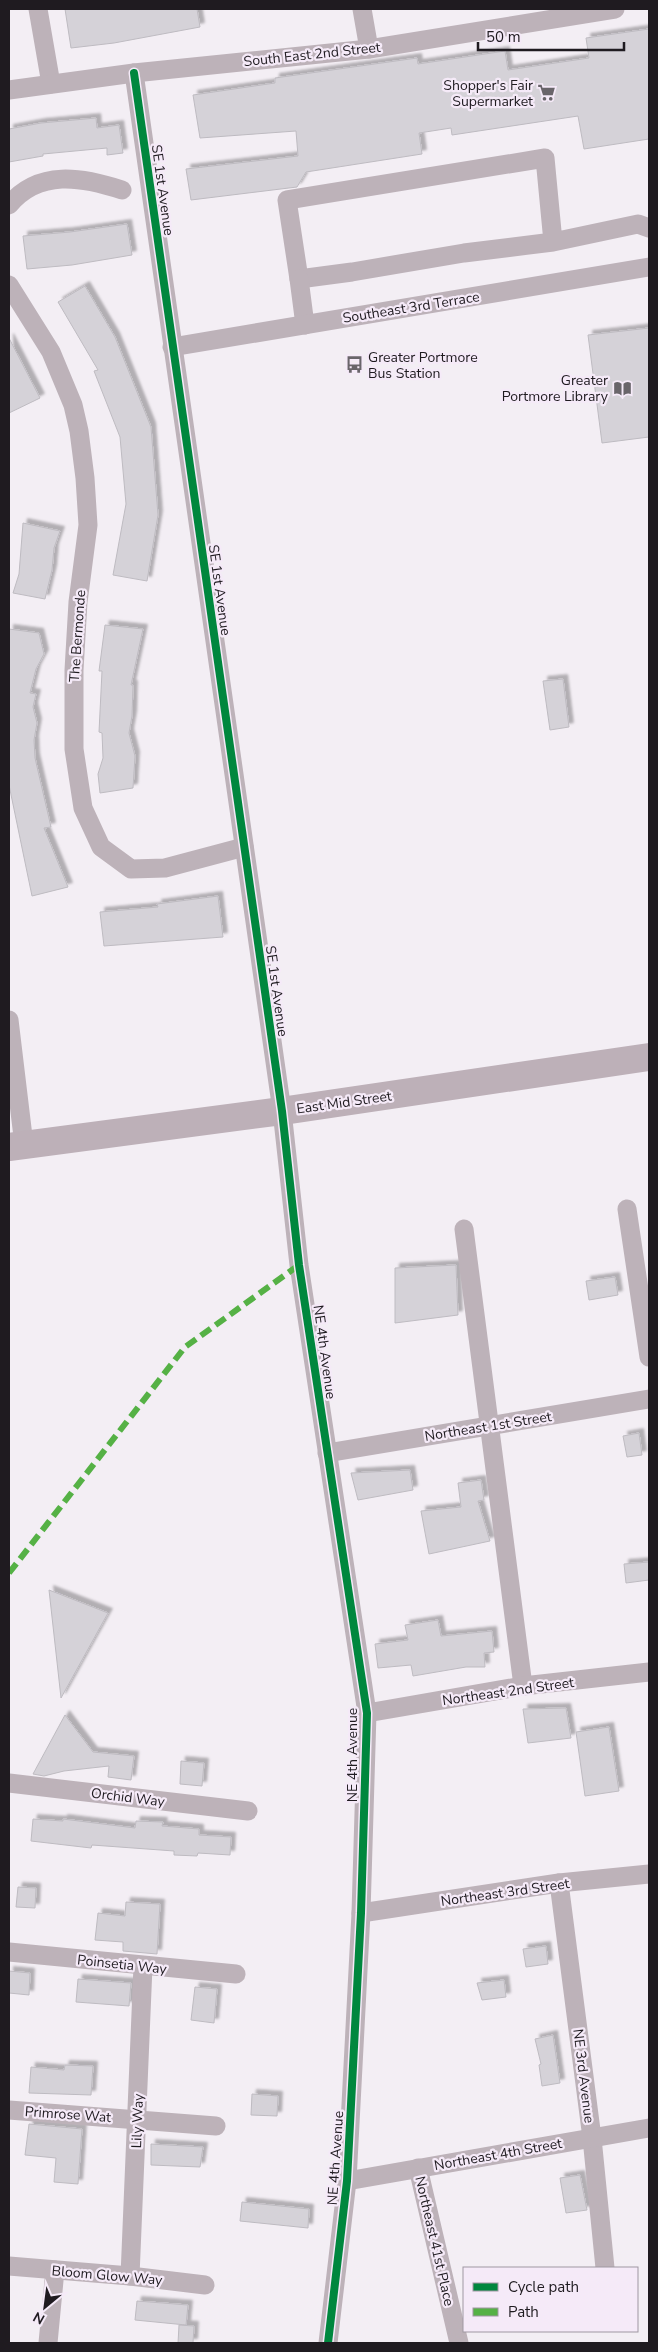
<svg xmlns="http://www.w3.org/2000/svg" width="658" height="2352" font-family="'Nunito Sans',sans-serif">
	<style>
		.building { fill: #d5d2d8; stroke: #bebbc1; filter: url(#shadow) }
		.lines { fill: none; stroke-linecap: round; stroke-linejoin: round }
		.street { stroke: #bdb2b9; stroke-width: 19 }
		.secondary { stroke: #bdb0b8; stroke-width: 28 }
		.quiet { stroke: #55b145; stroke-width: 6; stroke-dasharray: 12 6; stroke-linecap: butt }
		.cycleway-casing { stroke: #f5eaf8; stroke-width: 11 }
		.cycleway { stroke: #00873e; stroke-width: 8 }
		.labels { text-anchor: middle; stroke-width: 4.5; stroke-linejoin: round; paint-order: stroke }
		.street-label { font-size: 14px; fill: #1f1b20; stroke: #f5eaf8 }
		.poi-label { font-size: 14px; fill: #1f1b20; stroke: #f5eaf8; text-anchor: end }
	</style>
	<defs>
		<filter id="shadow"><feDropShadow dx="4.5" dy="-4.5" stdDeviation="1" flood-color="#0004"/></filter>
	</defs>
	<rect width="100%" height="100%" fill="#f3eef4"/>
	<g class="building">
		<path d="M65,9H197L200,27L114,43L71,48Z"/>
		<path d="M649,29V139L584,149L578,116L452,135L451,128L419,133L422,154L306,172L297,187L191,200L186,169L298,156L296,131L200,138L193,95L275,83V78L417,58L418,64L505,51L508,70L589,58L586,38Z"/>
		<path d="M96,118L97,128L119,125L123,153L107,155V148L43,154V156L9,162V129L41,123Z"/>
		<path d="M127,224L132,255L72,265L27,269L23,236L70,232Z"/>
		<path d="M85,286L115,337L151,427L158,515L147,581L113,575L126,504L120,437L94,371L98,370L58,302Z"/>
		<path d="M649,328V437L602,443L588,335Z"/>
		<path d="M9,338L40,398L9,413Z"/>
		<path d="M23,523L60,531L54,548L52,570L45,599L13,593L19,574Z"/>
		<path d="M105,625L143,629L131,685H133L132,716L129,733L135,756L133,788L100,793L98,774L103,758L102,733L99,732L102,671H99Z"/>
		<path d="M9,629L39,633L44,654L36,669L30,693L36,694L33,707L37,723L34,740L35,758L51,827L44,828L68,887L32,896L9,785Z"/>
		<path d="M563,679L569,727L550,730L543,681Z"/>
		<path d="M218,896L223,937L104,946L100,912L158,907L157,904Z"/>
		<path d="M456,1265L458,1315L395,1323V1268Z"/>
		<path d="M615,1277L618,1295L589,1300L586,1281Z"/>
		<path d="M639,1433L642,1455L627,1457L623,1436Z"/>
		<path d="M410,1470L413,1490L358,1500L351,1473Z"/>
		<path d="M481,1480L484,1500L478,1501L490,1541L429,1554L421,1511L461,1507L458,1483Z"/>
		<path d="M649,1562V1580L626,1583L624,1564Z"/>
		<path d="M49,1590L108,1613L61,1698Z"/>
		<path d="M438,1620L441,1636L492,1631L494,1652L484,1653L485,1667H466L413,1676L411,1665L378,1668L375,1644L408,1640L405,1625Z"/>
		<path d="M566,1708L571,1738L528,1743L523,1709Z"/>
		<path d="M65,1715L93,1752L134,1756L131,1780L108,1777L109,1766L64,1771L44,1776L33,1774Z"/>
		<path d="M609,1727L619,1791L585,1796L576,1732Z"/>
		<path d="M181,1761L204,1763L202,1786L180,1784Z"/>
		<path d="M33,1819L63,1821V1819L135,1828L136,1821L163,1822L162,1826L199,1829V1835L231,1837L230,1855L198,1853L197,1856L174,1855V1851L92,1845L91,1848L31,1841Z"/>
		<path d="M18,1887L36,1888L35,1908L16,1907Z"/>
		<path d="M126,1902L160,1904L157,1954L123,1951V1942L95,1940L98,1913L125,1916Z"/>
		<path d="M546,1946L548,1964L526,1967L523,1949Z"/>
		<path d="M9,1971L30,1973L29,1995L9,1993Z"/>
		<path d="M78,1979L131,1983L129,2006L76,2002Z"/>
		<path d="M504,1980L506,1997L482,2000L477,1983Z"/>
		<path d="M195,1987L217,1989L214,2023L191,2020Z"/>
		<path d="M553,2035L560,2083L542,2086L539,2065L541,2064L535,2039Z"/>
		<path d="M65,2065L93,2066L91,2095L29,2093L31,2067L64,2070Z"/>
		<path d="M252,2094L278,2096L277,2116L251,2115Z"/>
		<path d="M29,2124L82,2129L78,2184L54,2182L56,2158L25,2155Z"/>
		<path d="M151,2144L203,2147L200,2167L151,2165Z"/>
		<path d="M580,2175L587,2210L566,2213L560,2178Z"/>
		<path d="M242,2202L309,2209L308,2228L240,2221Z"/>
		<path d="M137,2301L188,2305L186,2325L135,2320Z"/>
		<path d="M179,2325L194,2326L193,2343H178Z"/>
	</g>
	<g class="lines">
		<g class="street">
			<path d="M38,9L51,84"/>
			<path d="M362,9L369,49"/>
			<path d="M134,73L282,1111L299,1265L367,1713L361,1913L347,2181L328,2343"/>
			<path d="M9,90L134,73L369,49L615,9"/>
			<path d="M9,205C39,169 82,177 122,190"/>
			<path d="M553,242L545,158L287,200L299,279L352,272L464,253L553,242L638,224L649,228"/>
			<path d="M299,279L305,325"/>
			<path d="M9,285L51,352L73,405L79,431L85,478L88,525L78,602L74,670V749L83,808L101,847L131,869L165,868L244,847"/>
			<path d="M172,347L649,267"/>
			<path d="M9,1020L24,1145"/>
			<path d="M627,1209L649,1357"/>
			<path d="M464,1229L523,1686"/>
			<path d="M327,1453L649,1399"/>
			<path d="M367,1713L523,1686L649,1672"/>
			<path d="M9,1783L248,1811"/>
			<path d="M559,1883L592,2138L605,2268"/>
			<path d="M361,1913L559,1883L649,1874"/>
			<path d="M9,1952L236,1974"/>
			<path d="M9,2110L216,2126"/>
			<path d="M418,2168L459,2343"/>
			<path d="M347,2181L649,2128"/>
			<path d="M9,2266L130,2276L205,2285"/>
			<path d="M130,2276L143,1966"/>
			<path d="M48,2343L55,2270"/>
		</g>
		<path class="secondary" d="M9,1147L282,1111L649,1057"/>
		<path class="quiet" d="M9,1573L185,1347L299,1265"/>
		<defs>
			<path id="cycleway" d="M134,73L282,1111L299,1265L367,1713L361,1913L347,2181L328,2343"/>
		</defs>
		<use href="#cycleway" class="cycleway-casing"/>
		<use href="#cycleway" class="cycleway"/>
	</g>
	<defs>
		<symbol id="supermarket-bare" viewBox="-9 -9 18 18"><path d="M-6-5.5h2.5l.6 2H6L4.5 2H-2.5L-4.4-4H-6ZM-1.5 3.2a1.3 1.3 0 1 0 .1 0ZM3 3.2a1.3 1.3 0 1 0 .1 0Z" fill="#69656a" stroke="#f5eaf8" stroke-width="2.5" paint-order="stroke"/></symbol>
		<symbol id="bus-bare" viewBox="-9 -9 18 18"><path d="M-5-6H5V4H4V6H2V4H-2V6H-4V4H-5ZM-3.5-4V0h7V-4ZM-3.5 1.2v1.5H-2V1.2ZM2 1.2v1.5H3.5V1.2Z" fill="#69656a" stroke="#f5eaf8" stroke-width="2.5" paint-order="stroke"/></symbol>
		<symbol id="library-bare" viewBox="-9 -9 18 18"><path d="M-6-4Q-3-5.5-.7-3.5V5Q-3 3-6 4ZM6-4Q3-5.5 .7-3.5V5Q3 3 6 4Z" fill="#69656a" stroke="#f5eaf8" stroke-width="2.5" paint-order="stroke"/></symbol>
	</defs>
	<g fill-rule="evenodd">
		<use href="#supermarket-bare" x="534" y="80" width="25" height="25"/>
		<use href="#bus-bare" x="342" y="352" width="25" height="25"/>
		<use href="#library-bare" x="610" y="376" width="25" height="25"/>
	</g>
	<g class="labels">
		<g class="street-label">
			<text transform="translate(312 54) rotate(-6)" y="5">South East 2nd Street</text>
			<text transform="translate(163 190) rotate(82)" y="5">SE 1st Avenue</text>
			<text transform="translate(411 307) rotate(-9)" y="5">Southeast 3rd Terrace</text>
			<text transform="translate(220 590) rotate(82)" y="5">SE 1st Avenue</text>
			<text transform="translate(77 636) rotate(-86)" y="5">The Bermonde</text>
			<text transform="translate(277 991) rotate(82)" y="5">SE 1st Avenue</text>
			<text transform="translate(344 1102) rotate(-8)" y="5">East Mid Street</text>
			<text transform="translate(325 1352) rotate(82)" y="5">NE 4th Avenue</text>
			<text transform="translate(488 1426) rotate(-9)" y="5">Northeast 1st Street</text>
			<text transform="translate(508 1691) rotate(-8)" y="5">Northeast 2nd Street</text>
			<text transform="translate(352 1755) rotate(-90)" y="5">NE 4th Avenue</text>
			<text transform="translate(128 1797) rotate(7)" y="5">Orchid Way</text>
			<text transform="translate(505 1892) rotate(-8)" y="5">Northeast 3rd Street</text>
			<text transform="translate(122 1964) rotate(6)" y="5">Poinsetia Way</text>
			<text transform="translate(584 2076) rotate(83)" y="5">NE 3rd Avenue</text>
			<text transform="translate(68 2114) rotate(4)" y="5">Primrose Wat</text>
			<text transform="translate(137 2121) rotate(-88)" y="5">Lily Way</text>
			<text transform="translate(498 2154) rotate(-10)" y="5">Northeast 4th Street</text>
			<text transform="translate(335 2158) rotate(-86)" y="5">NE 4th Avenue</text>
			<text transform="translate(435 2241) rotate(77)" y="5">Northeast 41st Place</text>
			<text transform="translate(107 2275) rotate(5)" y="5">Bloom Glow Way</text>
		</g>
		<g class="poi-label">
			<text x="533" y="90">Shopper's Fair<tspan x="533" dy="16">Supermarket</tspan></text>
			<text x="368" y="362" text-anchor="start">Greater Portmore<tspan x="368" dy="16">Bus Station</tspan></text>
			<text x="608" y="385">Greater<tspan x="608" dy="16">Portmore Library</tspan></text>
		</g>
	</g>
	<rect width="658" height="2352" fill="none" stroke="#1f1b20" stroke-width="20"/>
	<rect x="463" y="2267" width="175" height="65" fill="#f5eaf8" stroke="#9f97a2"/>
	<rect x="473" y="2283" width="25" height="8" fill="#00873e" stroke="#9f97a2"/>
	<text x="508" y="2292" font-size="15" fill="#1f1b20">Cycle path</text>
	<rect x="473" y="2308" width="25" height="8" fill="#55b145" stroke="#9f97a2"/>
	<text x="508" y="2317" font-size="15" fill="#1f1b20">Path</text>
	<g transform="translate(45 2307) rotate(209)" stroke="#f5eaf8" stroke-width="4" paint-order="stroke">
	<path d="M0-4L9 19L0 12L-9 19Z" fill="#1f1b20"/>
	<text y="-8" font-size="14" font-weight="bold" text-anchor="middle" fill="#1f1b20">N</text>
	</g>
	<path d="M478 42v8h146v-8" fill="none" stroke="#1f1b20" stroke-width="2.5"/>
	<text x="486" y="42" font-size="15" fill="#1f1b20" stroke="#f5eaf8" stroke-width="4" paint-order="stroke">50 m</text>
</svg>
